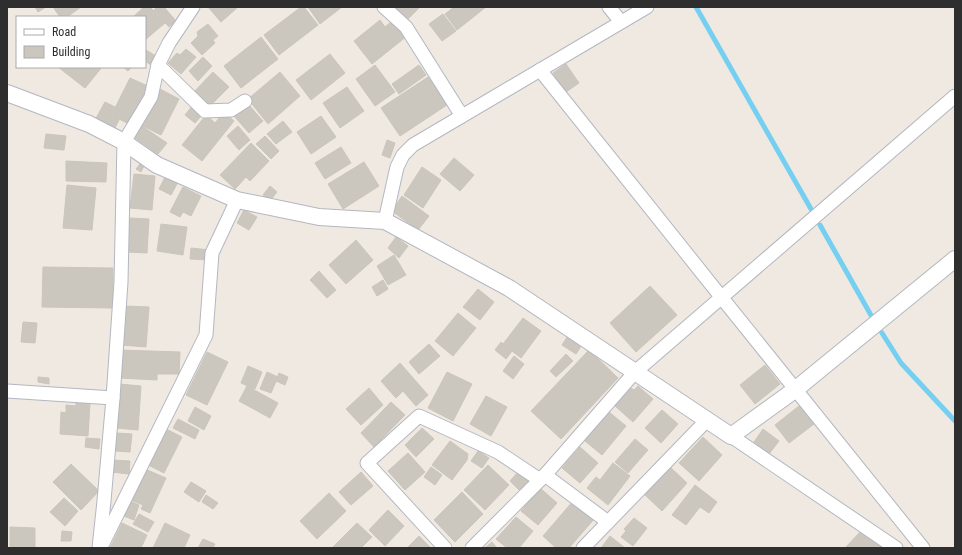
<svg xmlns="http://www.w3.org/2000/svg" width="962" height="555" font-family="'Roboto Condensed',sans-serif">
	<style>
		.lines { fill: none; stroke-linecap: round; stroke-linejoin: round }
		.stream { stroke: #75cff0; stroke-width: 5 }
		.building { fill: #cbc7bf; stroke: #cbc5ba }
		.minor-casing { stroke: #b4b7c1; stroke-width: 15 }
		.tertiary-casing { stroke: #b4b7c1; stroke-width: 18 }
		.minor { stroke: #fff; stroke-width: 13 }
		.tertiary { stroke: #fff; stroke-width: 16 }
	</style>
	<rect width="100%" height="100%" fill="#efe9e1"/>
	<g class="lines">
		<g class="stream">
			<path d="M696,7L811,209"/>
			<path d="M820,225L872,317"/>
			<path d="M882,333L901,363L955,421"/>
		</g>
	</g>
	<g class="building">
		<path d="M35,7H46L38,12Z"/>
		<path d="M53,7H81L67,17H60Z"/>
		<path d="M144,7H150L165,23L145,40V17H133Z"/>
		<path d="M157,7H164L176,21L169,27L154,10Z"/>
		<path d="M208,7H238L221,22Z"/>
		<path d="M301,7H304L318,25L279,55L264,35Z"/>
		<path d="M308,7H342L320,24Z"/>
		<path d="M394,7H420L407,20Z"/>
		<path d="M454,7H486L457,30L445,14Z"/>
		<path d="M443,14L456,31L442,41L429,24Z"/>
		<path d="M380,20L385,27L391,22L400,27L407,36L372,64L354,41Z"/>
		<path d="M208,24L218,36L213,40L215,43L202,55L191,43L198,36L197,32Z"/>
		<path d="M261,37L278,59L241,88L224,66Z"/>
		<path d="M186,49L196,57L181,74L168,63L177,53L180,55Z"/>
		<path d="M146,50L156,56L151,65L145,61V52Z"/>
		<path d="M330,54L345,73L311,100L296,80Z"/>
		<path d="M203,57L212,66L198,81L189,71Z"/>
		<path d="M566,64L579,83L566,92L553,73Z"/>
		<path d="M375,65L395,92L375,106L356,79Z"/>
		<path d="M419,65L426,75L399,94L392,84Z"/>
		<path d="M58,67H102L85,88Z"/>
		<path d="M123,67H132L128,71Z"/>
		<path d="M213,72L229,87L208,108L193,93Z"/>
		<path d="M280,72L300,96L268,124L248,99Z"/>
		<path d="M428,77L447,105L400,136L381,108Z"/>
		<path d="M130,78L150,87L131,125L115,117L119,109L115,108Z"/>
		<path d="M347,87L364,111L340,128L323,103Z"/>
		<path d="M158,88L179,99L161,135L139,124Z"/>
		<path d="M105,102L119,109L115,117L119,120L114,130L95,120Z"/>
		<path d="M248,104L263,121L249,133L234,116Z"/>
		<path d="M193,105L203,114L195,123L185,115Z"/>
		<path d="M224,112L234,121L202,161L182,145L206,115L215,123Z"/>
		<path d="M321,116L336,137L311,154L297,132Z"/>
		<path d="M283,121L292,132L276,144L267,134Z"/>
		<path d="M139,124L167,143L158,154L131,135Z"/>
		<path d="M238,126L250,140L239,150L227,136Z"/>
		<path d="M46,134L66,136L64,150L44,148Z"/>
		<path d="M265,136L279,151L271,159L256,144Z"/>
		<path d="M387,140L395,143L390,158L382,155Z"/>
		<path d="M251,143L269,161L250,181L246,177L235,189L220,175Z"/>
		<path d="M341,147L351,163L325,179L315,163Z"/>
		<path d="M454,158L474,175L460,191L440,174Z"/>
		<path d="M66,161L107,163L106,182L66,181Z"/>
		<path d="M364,162L379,186L343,209L328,184Z"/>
		<path d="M140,164L144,166L141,172L136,169Z"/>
		<path d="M422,167L441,180L423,208L404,195Z"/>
		<path d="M134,174L155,176L152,210L130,208Z"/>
		<path d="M166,175L178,182L171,195L159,189Z"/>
		<path d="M67,185L96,188L92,230L63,228Z"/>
		<path d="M270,186L277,192L270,201L263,195Z"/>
		<path d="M183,187L201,196L191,216L183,212L180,217L170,212Z"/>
		<path d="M402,196L429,216L418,230L392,211Z"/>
		<path d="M244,210L257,217L249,230L237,223Z"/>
		<path d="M129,218L149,219L147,253L127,252Z"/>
		<path d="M161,224L187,227L183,255L157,251Z"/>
		<path d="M396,237L408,246L399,258L388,248Z"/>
		<path d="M356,240L373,260L346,284L329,265Z"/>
		<path d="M191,248L210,250L209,260L190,259Z"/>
		<path d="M394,255L406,275L388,285L377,266Z"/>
		<path d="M43,267L113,268V308L42,307Z"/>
		<path d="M319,271L336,290L327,298L310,280Z"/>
		<path d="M383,280L388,289L377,296L372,287Z"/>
		<path d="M650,286L677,315L636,352L610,323Z"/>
		<path d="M478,289L494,302L480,320L463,307Z"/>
		<path d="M124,306L149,307L146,347L121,345Z"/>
		<path d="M458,313L476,328L453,356L435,341Z"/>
		<path d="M523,318L541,331L521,358L512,351L506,359L495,350L501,342L503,344Z"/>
		<path d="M23,322L37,323L35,343L21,342Z"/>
		<path d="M569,334L583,343L576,354L562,345Z"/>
		<path d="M429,344L440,356L419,374L409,362Z"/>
		<path d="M120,350L180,352L179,374H157V380L119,378Z"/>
		<path d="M589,350L618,378L561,439L531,411Z"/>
		<path d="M207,352L228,362L207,405L186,395Z"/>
		<path d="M566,354L573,361L556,377L550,371Z"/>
		<path d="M514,356L524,364L513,379L503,371Z"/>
		<path d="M400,363L428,395L416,406L403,391L396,398L381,381Z"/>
		<path d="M765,365L780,384L755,404L740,385Z"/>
		<path d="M248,366L262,372L255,389L241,383Z"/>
		<path d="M267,372L278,377L271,393L260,389Z"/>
		<path d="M447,372L472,384L453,421L428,408Z"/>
		<path d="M279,373L288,377L285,385L276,381Z"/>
		<path d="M38,377L49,378V384L38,382Z"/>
		<path d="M119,384L141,386L138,430L116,428Z"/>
		<path d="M247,386L278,403L270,418L239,401Z"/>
		<path d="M638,386L653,399L633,422L615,406L631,388L634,390Z"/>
		<path d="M369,388L383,405L361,425L346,409Z"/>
		<path d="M486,396L507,407L491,436L470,424Z"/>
		<path d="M76,402L90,403L88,436L60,434L61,412L66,413V405L76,406Z"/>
		<path d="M391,402L405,415L374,447L361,433Z"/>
		<path d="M799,406L814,424L789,443L775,425Z"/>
		<path d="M195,407L211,416L204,430L188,421Z"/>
		<path d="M662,410L678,424L661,443L645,428Z"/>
		<path d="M609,412L626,426L602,455L585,441Z"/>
		<path d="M178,419L199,430L195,439L173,428Z"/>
		<path d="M164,428L182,437L164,473L146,464Z"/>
		<path d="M422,428L434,439L416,457L405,445Z"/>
		<path d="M763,429L779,441L769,454L754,442Z"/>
		<path d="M116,433L132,434L130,452L115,451Z"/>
		<path d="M703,437L722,455L699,481L679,463Z"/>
		<path d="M86,438L100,439L99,449L85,447Z"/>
		<path d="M635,439L648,450L628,473L615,462Z"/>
		<path d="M450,441L468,454L467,460L452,480L432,465Z"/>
		<path d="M580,447L598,463L580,483L562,468Z"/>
		<path d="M478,451L489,458L482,468L471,461Z"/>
		<path d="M408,453L425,472L405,490L388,471Z"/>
		<path d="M112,460L130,461L129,474L111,472Z"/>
		<path d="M613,463L630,476L608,505L587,488L596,477L600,480Z"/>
		<path d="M71,464L99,491L81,510L53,482Z"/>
		<path d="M488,465L509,485L485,510L464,490Z"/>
		<path d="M669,466L687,483L662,511L644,494Z"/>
		<path d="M431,467L442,475L435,485L424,477Z"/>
		<path d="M145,469L166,478L150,513L141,509L143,505L131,500Z"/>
		<path d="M361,472L373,486L351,505L339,492Z"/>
		<path d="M518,472L528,481L519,490L510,481Z"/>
		<path d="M191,482L206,491L199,502L184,492Z"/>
		<path d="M695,485L717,502L709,513L700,507L686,525L672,515Z"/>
		<path d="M540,488L557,503L538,525L521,511Z"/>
		<path d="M462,492L483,514L455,542L434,520Z"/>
		<path d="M329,493L346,511L317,539L300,521Z"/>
		<path d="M206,495L218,503L213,509L202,502Z"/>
		<path d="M64,498L78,511L65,526L50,512Z"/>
		<path d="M574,500L595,518L569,548H563L561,547L560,548H556L543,536Z"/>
		<path d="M130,501L139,505L134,520L124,516Z"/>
		<path d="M388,510L404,526L385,546L369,530Z"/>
		<path d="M139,514L154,522L148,532L133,524Z"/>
		<path d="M516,517L533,531L519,548H507L496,539Z"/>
		<path d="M634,518L647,528L633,546L621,537L626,531L624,529Z"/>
		<path d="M122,523L147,535L141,548H110Z"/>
		<path d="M165,523L190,535L184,548H153Z"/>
		<path d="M357,523L372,537L361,548H332Z"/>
		<path d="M10,527L35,528V548H10Z"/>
		<path d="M862,530L882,548H847L846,547Z"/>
		<path d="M62,531L72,532L71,541H61Z"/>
		<path d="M419,536L431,548H407Z"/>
		<path d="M610,536L625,548H601Z"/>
		<path d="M203,539L215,544L213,548H198Z"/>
		<path d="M492,542L497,548H485Z"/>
	</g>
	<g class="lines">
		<defs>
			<g id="minor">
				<path d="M384,7L406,27L462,116"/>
				<path d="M609,7L621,22"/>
				<path d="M158,65L205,111L231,110L245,101"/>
				<path d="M540,70L722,298L923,548"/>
				<path d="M385,221L397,167L403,155L413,145L647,7"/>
				<path d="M7,391L113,398"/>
				<path d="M731,436L896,548"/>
				<path d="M545,475L608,522"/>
				<path d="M103,543L206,335L212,253L237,200"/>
				<path d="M99,548L104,501L113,398L121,282L124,142L151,97L158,65L169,43L193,7"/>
				<path d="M445,548L367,463L419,416L498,452L540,480"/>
				<path d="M472,548L545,475L635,372L955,96"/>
				<path d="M583,548L707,420"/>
			</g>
			<path id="tertiary" d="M7,93L89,124L124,142L157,165L237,200L319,217L385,221L509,288L731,436L796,389L955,259"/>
		</defs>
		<use href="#minor" class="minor-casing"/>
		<use href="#tertiary" class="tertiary-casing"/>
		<use href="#minor" class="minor"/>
		<use href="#tertiary" class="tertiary"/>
	</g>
	<rect width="962" height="555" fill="none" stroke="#2e2e2e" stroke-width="16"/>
	<rect x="16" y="16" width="130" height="52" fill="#ffffff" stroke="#ababab"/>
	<rect x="24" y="29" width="20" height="6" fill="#ffffff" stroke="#ababab"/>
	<text x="52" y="36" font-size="12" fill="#2e2e2e">Road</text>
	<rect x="24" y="46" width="20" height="12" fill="#cbc7bf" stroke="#ababab"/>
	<text x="52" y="56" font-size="12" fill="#2e2e2e">Building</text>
</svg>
